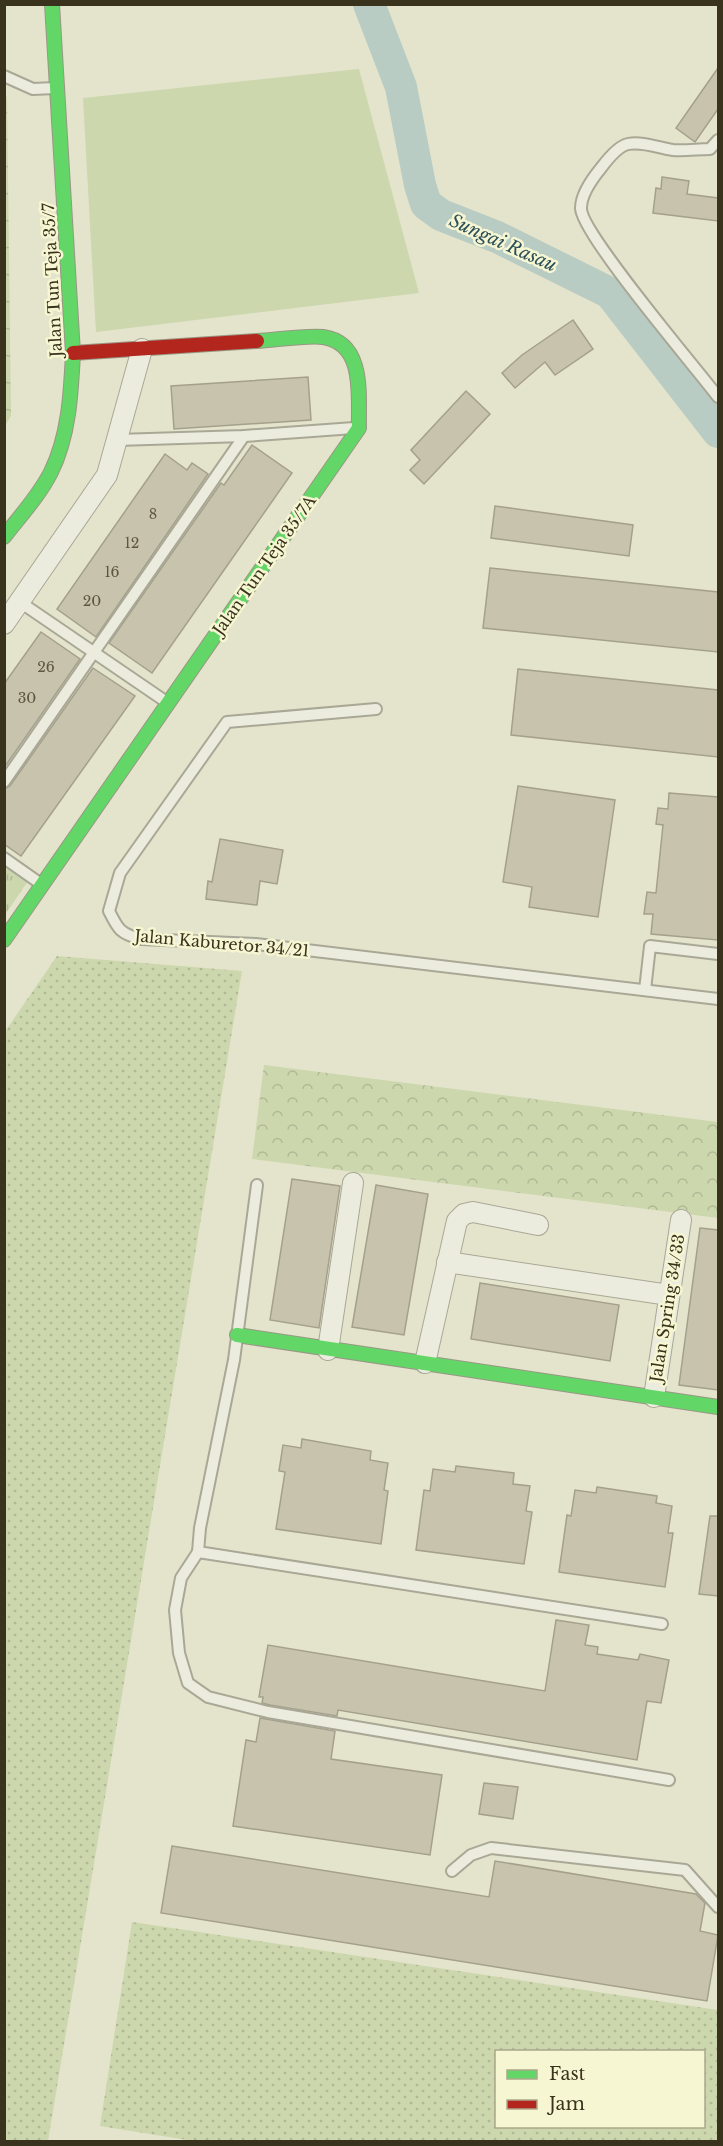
<svg xmlns="http://www.w3.org/2000/svg" width="723" height="2146" font-family="'Libre Baskerville',serif">
	<style>
		.grass { fill: url(#grass-dots); fill-rule: evenodd }
		.forest { fill: url(#forest-crowns) }
		.park { fill: url(#park-tufts) }
		.pitch { fill: #ccd7ae }
		.lines { fill: none; stroke-linecap: round; stroke-linejoin: round }
		.river { stroke: #b8ccc4; stroke-width: 32 }
		.building { fill: #c8c3ad; stroke: #a5a08b; stroke-width: 1.5 }
		.lane-casing { stroke: #a9a896; stroke-width: 14 }
		.street-casing { stroke: #a9a896; stroke-width: 22 }
		.fast-casing { stroke: #999785; stroke-width: 16 }
		.jam-casing { stroke: #999785; stroke-width: 16 }
		.lane { stroke: #ececde; stroke-width: 10 }
		.street { stroke: #ececde; stroke-width: 20 }
		.fast { stroke: #63d668; stroke-width: 14 }
		.jam { stroke: #b3261e; stroke-width: 14 }
		.labels { text-anchor: middle; stroke-width: 5; stroke-linejoin: round; paint-order: stroke }
		.number-label { font-size: 14px; fill: #5d5641 }
		.street-label { font-size: 16px; fill: #39321d; stroke: #f6f6d2 }
		.water-label { font-size: 18px; font-style: italic; fill: #2c5059; stroke: #f6f6d2 }
	</style>
	<defs>
		<pattern id="grass-dots" width="8" height="8" patternUnits="userSpaceOnUse" patternTransform="scale(1.5)"><rect width="8" height="8" fill="#ccd7ae"/><path d="M2 2h.1M6 6h.1" fill="none" stroke="#b0b995" stroke-width="1.8" stroke-linecap="round"/></pattern>
		<pattern id="forest-crowns" width="20" height="18" patternUnits="userSpaceOnUse" patternTransform="scale(1.5)"><rect width="20" height="18" fill="#ccd7ae"/><path d="M2 6a3 3 0 1 1 6 0M12 15a3 3 0 1 1 6 0" fill="none" stroke="#b0b995"/></pattern>
		<pattern id="park-tufts" width="24" height="20" patternUnits="userSpaceOnUse" patternTransform="scale(1.5)"><rect width="24" height="20" fill="#ccd7ae"/><path d="M3 7l-1-3M5 7V3M7 7l1-3M15 17l-1-3M17 17v-4M19 17l1-3" fill="none" stroke="#b0b995"/></pattern>
	</defs>
	<rect width="100%" height="100%" fill="#e4e4cc"/>
	<g class="grass">
		<path d="M57,956L242,971L48,2141L5,2142L4,1033Z"/>
		<path d="M132,1922L718,2010V2141L200,2142L100,2126ZM496,2052H704V2126H496Z"/>
	</g>
	<g class="forest">
		<path d="M5,95L7,97L11,416L5,426Z"/>
		<path d="M264,1065L718,1122V1218L252,1159Z"/>
	</g>
	<path class="park" d="M5,865L28,881L5,915Z"/>
	<path class="pitch" d="M359,69L419,293L96,332L83,98Z"/>
	<g class="lines">
		<path class="river" d="M369,4L401,87L420,185L426,204L441,215L497,237L610,293L718,432"/>
	</g>
	<g class="building">
		<path d="M718,68V109L695,142L676,128Z"/>
		<path d="M662,177L689,181L687,194L718,198V221L653,213L656,188L661,189Z"/>
		<path d="M573,320L593,349L555,375L545,362L515,388L502,373L522,355Z"/>
		<path d="M308,377L311,420L174,429L171,386Z"/>
		<path d="M466,391L490,414L424,484L410,470L420,460L411,450Z"/>
		<path d="M252,445L292,473L152,673L109,643L221,483L224,485Z"/>
		<path d="M165,454L187,470L192,463L208,474L96,637L57,609Z"/>
		<path d="M495,506L633,525L629,556L491,538Z"/>
		<path d="M490,568L718,592V652L483,628Z"/>
		<path d="M41,632L80,659L4,768V684Z"/>
		<path d="M93,668L135,696L21,856L4,844V789L10,786Z"/>
		<path d="M518,669L718,690V757L511,735Z"/>
		<path d="M518,786L615,800L598,917L529,907L532,887L503,882Z"/>
		<path d="M669,793L718,797V940L651,934L653,914H644L647,892L656,893L663,825L656,824L658,808L668,809Z"/>
		<path d="M220,839L283,850L277,884L260,881L257,905L206,899L208,881L212,882Z"/>
		<path d="M292,1179L340,1186L319,1328L270,1320Z"/>
		<path d="M376,1185L428,1194L404,1335L352,1327Z"/>
		<path d="M700,1228L718,1230V1390L679,1385Z"/>
		<path d="M480,1283L619,1305L610,1361L471,1339Z"/>
		<path d="M302,1439L371,1451L370,1460L388,1463L384,1490L388,1491L381,1544L276,1529L285,1472L279,1471L283,1445L301,1448Z"/>
		<path d="M456,1466L514,1473L513,1484L530,1486L526,1511L532,1512L524,1564L416,1550L424,1490L430,1491L433,1469L455,1472Z"/>
		<path d="M597,1487L657,1496L656,1503L672,1506L668,1533H673L665,1587L559,1572L567,1515L571,1516L575,1490L596,1493Z"/>
		<path d="M710,1516H718V1596L699,1594Z"/>
		<path d="M556,1620L589,1625L585,1645L598,1647L597,1654L638,1660L640,1654L669,1660L661,1703L647,1701L637,1760L338,1710L337,1716L270,1705L262,1703L263,1697H259L268,1645L545,1691Z"/>
		<path d="M260,1718L335,1731L331,1759L442,1775L430,1855L233,1826L246,1740L256,1742Z"/>
		<path d="M484,1783L518,1787L513,1819L479,1814Z"/>
		<path d="M172,1846L489,1897L495,1861L696,1894L705,1903L700,1931L718,1935L707,2001L161,1913Z"/>
	</g>
	<g class="lines">
		<defs>
			<g id="lane">
				<path d="M4,76L33,89L55,88"/>
				<path d="M718,140L710,149C698,149 685,151 673,150C659,148 643,141 628,144C618,146 607,160 601,168C592,179 581,194 581,208C580,232 697,369 718,397"/>
				<path d="M117,440L244,436L354,428"/>
				<path d="M20,602L168,703"/>
				<path d="M376,709L227,722L120,873L109,911C118,929 120,934 141,939L256,944L718,999"/>
				<path d="M4,782L244,436"/>
				<path d="M4,858L41,884"/>
				<path d="M645,990L650,946L718,954"/>
				<path d="M257,1185L234,1360L200,1528L198,1552L662,1624"/>
				<path d="M198,1552L181,1578L175,1610L179,1653L188,1683L208,1697L268,1712L669,1780"/>
				<path d="M452,1871L471,1855L491,1848L685,1870L718,1907"/>
			</g>
			<g id="street">
				<path d="M4,624L107,475L142,349"/>
				<path d="M447,1262L669,1295"/>
				<path d="M328,1350L353,1183"/>
				<path d="M425,1363L457,1221L464,1214L473,1212L538,1225"/>
				<path d="M654,1397L681,1220"/>
			</g>
			<g id="fast">
				<path d="M4,537C20,516 39,496 51,472C69,436 71,393 73,353L52,4"/>
				<path d="M4,940L359,428C358,397 366,343 323,337C307,335 275,340 257,341"/>
				<path d="M237,1335L718,1407"/>
			</g>
			<path id="jam" d="M73,353L257,341"/>
		</defs>
		<use href="#lane" class="lane-casing"/>
		<use href="#street" class="street-casing"/>
		<use href="#fast" class="fast-casing"/>
		<use href="#jam" class="jam-casing"/>
		<use href="#lane" class="lane"/>
		<use href="#street" class="street"/>
		<use href="#fast" class="fast"/>
		<use href="#jam" class="jam"/>
	</g>
	<g class="labels">
		<g class="number-label">
			<text x="153" y="519">8</text>
			<text x="132" y="548">12</text>
			<text x="112" y="577">16</text>
			<text x="92" y="606">20</text>
			<text x="46" y="672">26</text>
			<text x="27" y="703">30</text>
		</g>
		<g class="street-label">
			<text transform="translate(52 280) rotate(-93)" y="6">Jalan Tun Teja 35/7</text>
			<text transform="translate(264 565) rotate(-55)" y="6">Jalan Tun Teja 35/7A</text>
			<text transform="translate(222 943) rotate(5)" y="6">Jalan Kaburetor 34/21</text>
			<text transform="translate(667 1308) rotate(-81)" y="6">Jalan Spring 34/33</text>
		</g>
		<g class="water-label">
			<text transform="translate(503 243) rotate(24)" y="6">Sungai Rasau</text>
		</g>
	</g>
	<rect width="723" height="2146" fill="none" stroke="#39321d" stroke-width="12"/>
	<rect x="495" y="2050" width="210" height="78" fill="#f6f6d2" stroke="#aaa88a" stroke-width="1.5"/>
	<rect x="507" y="2070" width="30" height="9" fill="#63d668" stroke="#aaa88a" stroke-width="1.5"/>
	<text x="549" y="2080" font-size="18" fill="#39321d">Fast</text>
	<rect x="507" y="2100" width="30" height="9" fill="#b3261e" stroke="#aaa88a" stroke-width="1.5"/>
	<text x="549" y="2110" font-size="18" fill="#39321d">Jam</text>
</svg>
